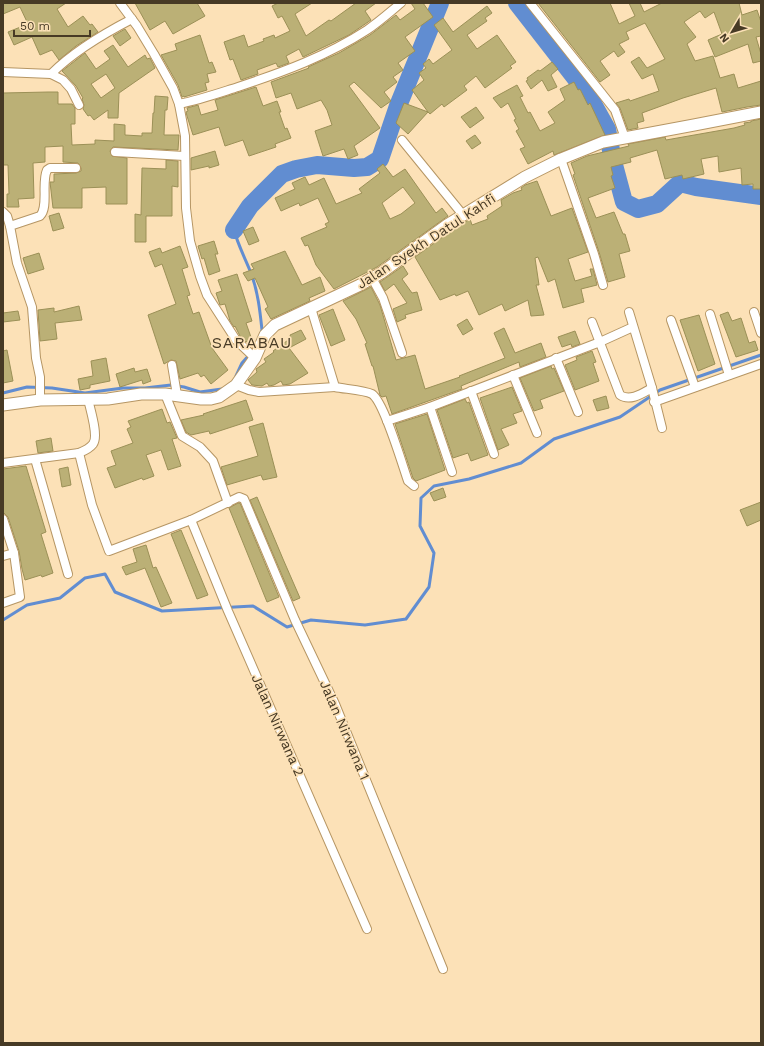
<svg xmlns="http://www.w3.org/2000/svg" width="764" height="1046" font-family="'Work Sans',sans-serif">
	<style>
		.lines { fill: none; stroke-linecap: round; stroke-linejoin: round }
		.stream { stroke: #618dd1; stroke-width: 3 }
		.river { stroke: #618dd1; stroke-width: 18 }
		.building { fill: #bbb076; stroke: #9b9057; fill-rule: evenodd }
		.minor-casing { stroke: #b69664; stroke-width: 10 }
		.tertiary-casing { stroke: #b69664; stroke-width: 13 }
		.minor { stroke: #fff; stroke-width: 8 }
		.tertiary { stroke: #fff; stroke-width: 11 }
		.labels { text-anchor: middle; stroke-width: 3.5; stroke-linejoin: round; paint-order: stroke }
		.street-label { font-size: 14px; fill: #473a25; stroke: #fce1b7 }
		.quarter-label { font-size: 16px; letter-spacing: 1px; fill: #473a25; stroke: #fce1b7 }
	</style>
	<rect width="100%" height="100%" fill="#fce1b7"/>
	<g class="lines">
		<g class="stream">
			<path d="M234,230C238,245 245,258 251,273C258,292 260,311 262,330L261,333"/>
			<path d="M236,376L242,363L250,354"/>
			<path d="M3,393L27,387L52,388L85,393L123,388H145L171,385L184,387L200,392L222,389"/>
			<path d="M3,620L27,605L60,598L85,578L105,574L115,592L162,611L253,606L287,627L311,620L365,625L406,619L429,587L434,553L420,526L421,498L434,486L469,479L521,463L554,439L620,417L660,390L761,355"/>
		</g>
		<g class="river">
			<path d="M517,3L587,93L607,129L613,161L624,202L638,209L657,204L680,183L696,187L761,196"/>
			<path d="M234,230L250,206L282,174L296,169L317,165L354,168L367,167L380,159L398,106L440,3"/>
		</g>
	</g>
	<g class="building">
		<path d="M3,3H66L57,9L68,27L83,16L90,25L92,24L98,32L76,46L59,60L52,50L40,55L32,37L14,45L8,32L28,24L20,7L3,14Z"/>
		<path d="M135,3H197L205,16L173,34L165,21L150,30Z"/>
		<path d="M278,3H312L295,14L306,36L329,20L331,21L356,3H376L365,11L371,20L349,35L303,57L299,49L286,56L289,63L278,67L276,63L257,70L258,74L241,80L233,59L230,60L224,42L244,35L248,47L264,41L263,39L274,35L275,38L290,31L282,16L278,18L272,6Z"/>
		<path d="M411,3H423L433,17L405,37L415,51L398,63L403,70L393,77L397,82L384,92L391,101L381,108L354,82L349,86L380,128L354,146L358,155L348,159L344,149L323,156L315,131L332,125L327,110L321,100L297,109L291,93L276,98L271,82L309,68L308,67L339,53L370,35L396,15L400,20L415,9Z"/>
		<path d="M538,3H610L619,24L635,16L629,3H640L644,12L662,3H739L742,15L757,10L761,22V36L756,37L761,54V61L753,63L748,44L715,57L708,40L722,34L714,12L705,18L700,11L684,22L696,37L687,44L695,61L713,56L720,78L734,74L738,88L761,81V105L747,107L722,112L716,88L683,98L642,113L644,121L637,123L638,128L628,130L620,108L616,103L629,99L630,101L659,91L653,74L642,79L631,62L639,57L647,68L665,59L645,23L626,32L629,39L619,44L625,52L618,57L614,51L600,61L610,75L600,82Z"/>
		<path d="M487,6L492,13L485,18L487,21L467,35L477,49L497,35L516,62L510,66L512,68L485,88L476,76L464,86L467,90L444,107L442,104L430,114L428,112L408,134L396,123L404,103L428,112L412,90L424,80L419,73L426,68L423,64L429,59L433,64L452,50L434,25L443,18L453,32Z"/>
		<path d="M125,29L131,38L120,46L113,36Z"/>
		<path d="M200,35L209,63L212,62L216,72L207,74L209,82L205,83L207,90L184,97V96L182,97L178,85L161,55L177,50L175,44Z"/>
		<path d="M113,45L128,67L145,55L147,59L150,58L155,68L119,93L118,118H108V110L94,120L90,115L88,116L83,109L84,105L82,99L83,98L76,86L62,71L85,53L96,69L110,59L104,51ZM106,74L115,88L101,98L91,84Z"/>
		<path d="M552,62L558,69L551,75L557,87L548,91L542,80L531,89L526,81L528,80L527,78L538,70L540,71Z"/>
		<path d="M574,82L578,90L580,89L588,105L590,103L605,135L554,155L553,151L528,164L520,149L525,147L516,131L519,129L514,120L516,119L508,103L501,108L493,98L517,85L523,96L520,97L528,113L530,112L540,131L555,123L548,112L565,100L560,89Z"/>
		<path d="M256,87L263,106L277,101L281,112H279L285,129L287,128L291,138L275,144L276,147L249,156L243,140L225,146L219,127L193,135L187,116L186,112L188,111L187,108L198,105L201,115L218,110L215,100Z"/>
		<path d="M48,92H58V104H72L75,108V124H71L72,145L95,144V140L114,141V124L125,125V135L142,136V133H152L153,113H154L155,96L168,97L167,110H165L164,135H179L178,150L113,147L110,151L112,156L127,158V204H106V187L82,188V208H53L50,182H54V174L76,173L81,171V168L78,163L63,162V146L45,147V162L33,163L34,198L18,199L19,207H7V194H9L8,165H3V93Z"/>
		<path d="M476,107L484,118L470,128L461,117Z"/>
		<path d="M761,119V189H753V184L742,185L741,168L719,172L718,156L701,159L704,174L683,179L682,175L665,179L657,150L630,158L631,162L611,167L613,175L611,176L615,188L588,198L596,218L614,212L623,234H625L630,251L619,254L625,277L608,282L599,252L573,175L575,174L571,163L587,156L629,146L628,144L665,137L666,140L734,128L745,125L744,123L751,122V121Z"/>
		<path d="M475,135L481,143L472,149L466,141Z"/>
		<path d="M215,151L219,165L209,168V166L191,170V158Z"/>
		<path d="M166,160L178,161V187L172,186V216H146V242H135V214L141,215L142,168L166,169Z"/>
		<path d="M383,164L393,177L405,169L436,213L442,208L448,216L377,267L334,289L316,265L308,245L305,246L301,238L327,227L325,224L329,222L318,198L300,206L299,203L281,211L275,198L295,189L292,183L305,177L309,185L324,178L336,204L362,193L359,189L380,173L377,169ZM403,187L415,203L401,214L390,219L382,203Z"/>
		<path d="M537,181L551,216L572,208L588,252L568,259L575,281L592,276L590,269H593L597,285L581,289L584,302L563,308L555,279L548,282L538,257L535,258L539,285H536L544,315L531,316L528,300L505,311L502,304L479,315L468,291L456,296L455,294L440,300L415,257L451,231L470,219L472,225L488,219L487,216L502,206L501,200L513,193L522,190L521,188L525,185Z"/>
		<path d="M59,213L64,228L53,231L49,216Z"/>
		<path d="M253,227L259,241L249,245L243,231Z"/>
		<path d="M214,241L218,254H215L220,271L209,275L204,258L202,259L198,246Z"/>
		<path d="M180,246L188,267L182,269L190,295L187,296L193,314L199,312L212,348L228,370L211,384L204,375L201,377L198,373L180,379L176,361L171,360L164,364L148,315L176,304L162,264L155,267L149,252L160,248L162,253Z"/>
		<path d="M285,251L302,285L320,277L325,291L309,298L310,301L271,319L265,309L268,307L255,278L248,281L243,273L254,269L251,264Z"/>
		<path d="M39,253L44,269L28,274L23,258Z"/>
		<path d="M403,266L408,274L402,279L412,293L417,292L422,310L405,315L406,318L397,322L393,309L407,303L394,284L385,291L380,282Z"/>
		<path d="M237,274L252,321L246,323L252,340L246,342L240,336L235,326L234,327L230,321L225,304L220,305L216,293L222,291L218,280Z"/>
		<path d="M371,287L380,305L396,360L415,355L425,389L460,377L459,376L505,358L494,333L504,328L515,353L541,343L546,357L520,367L519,362L461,386L462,389L392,414L386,396L382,397L380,395L373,366H372L365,344L367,343L356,319L343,301Z"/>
		<path d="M79,306L82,320L55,323L57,339L40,341L38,310L54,308V312Z"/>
		<path d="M333,309L345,340L331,346L319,315Z"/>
		<path d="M18,311L20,320L3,322V313Z"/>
		<path d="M728,312L732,321L741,318L749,343L755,341L758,350L736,357L720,315Z"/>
		<path d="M699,315L715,364L698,371L680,320Z"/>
		<path d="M467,319L473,329L463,335L457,325Z"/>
		<path d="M301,330L306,339L289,348L308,373L290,384L283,385L281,381L274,385L269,386L267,383L262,386L252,385L248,380L257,372L256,369L266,362L264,359L274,352L273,351L291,338L290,335Z"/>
		<path d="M575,331L580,344L572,347L571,344L562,347L558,337Z"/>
		<path d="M7,350L13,381L3,383V351Z"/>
		<path d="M592,351L596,362L593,363L599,381L575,390L565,365L577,360L576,357Z"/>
		<path d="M106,358L110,381L90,385V388L80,390L78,379L93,376L91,361Z"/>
		<path d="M551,366L552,369L554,368L564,391L540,400L543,408L534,411L520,378Z"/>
		<path d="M134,368L135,372L147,369L151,381L143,384L142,380L120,387L116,374Z"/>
		<path d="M512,387L522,411L513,414L517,423L501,429L509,445L498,450L480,398Z"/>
		<path d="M606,396L609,408L597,411L593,400Z"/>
		<path d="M465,399L467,403L469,402L488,455L471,461L468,453L453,458L437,410Z"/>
		<path d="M246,400L253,420L210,434L209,431L191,435L186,432L181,420L204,415L203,414Z"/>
		<path d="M162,409L167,423L170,422L177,438L172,439L181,466L168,470L161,450L146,455L154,476L143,480L142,478L115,488L107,468L116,465L111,451L133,443L127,429L131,427L128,421Z"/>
		<path d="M427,414L445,470L416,481L413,478L395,424Z"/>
		<path d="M263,423L277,477L263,480L261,475L227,485L221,467L258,456L249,427Z"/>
		<path d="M51,438L53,451L38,453L36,441Z"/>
		<path d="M26,466L46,532L41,534L53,573L42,577L41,575L25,580L22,569L19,551L8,517L3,512V469Z"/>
		<path d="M68,467L71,485L62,487L59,469Z"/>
		<path d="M443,488L446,497L434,501L430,493Z"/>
		<path d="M257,497L283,559L300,598L293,601L250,500Z"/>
		<path d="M761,502V520L747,526L740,510Z"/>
		<path d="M238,503H240L279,597L267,602L229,508Z"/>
		<path d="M181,530L208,595L197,599L171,534Z"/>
		<path d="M146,545L153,568L156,567L172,603L161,607L145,568L126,575L122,567L137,562L133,549Z"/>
	</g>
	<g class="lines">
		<defs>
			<g id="minor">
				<path d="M120,3L137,26L154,54L173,88L179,104L185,136L186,208L190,241L200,276L207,295L236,340L255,358"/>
				<path d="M530,3L615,110L625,138"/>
				<path d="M3,72L51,74L63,80L71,89L79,105"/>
				<path d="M51,74C74,51 103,34 132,19"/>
				<path d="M179,104C199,100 219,93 238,87C283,72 327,56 367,30C379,22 390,12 401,3"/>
				<path d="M402,140L463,215"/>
				<path d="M115,152L184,156"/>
				<path d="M561,159L594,254L603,285"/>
				<path d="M3,212L7,216L10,226"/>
				<path d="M372,278L383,298L402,353"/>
				<path d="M311,308L335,387C344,389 364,390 372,394C384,402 402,464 408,481L414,486"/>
				<path d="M629,312L652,388L662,428"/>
				<path d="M754,312L761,333"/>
				<path d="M710,314L729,375"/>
				<path d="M671,320L695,387"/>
				<path d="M592,322L620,395C630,402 643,393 652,388"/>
				<path d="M556,358L578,412"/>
				<path d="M172,365L177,395"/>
				<path d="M513,375L537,433"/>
				<path d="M236,385L249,390L259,392L335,387"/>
				<path d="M471,391L494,454"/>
				<path d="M165,394L182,436L200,447L213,461L228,503"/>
				<path d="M40,400V377L36,358L32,307L17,263L10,226L40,216C49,207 41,183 47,170L50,168H76"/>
				<path d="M654,402L761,364"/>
				<path d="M430,407L452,472"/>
				<path d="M387,421L430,407L600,342L633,327"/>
				<path d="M79,453L92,505L109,551L191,520L239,497L244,499L295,620L335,704L443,969"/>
				<path d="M35,459L68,574"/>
				<path d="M3,463L79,453C84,451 90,448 93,444C99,436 90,409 88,399"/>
				<path d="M3,519L14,553L20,597L3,603"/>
				<path d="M191,520L228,611L367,929"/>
				<path d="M3,556L14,553"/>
			</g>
			<path id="tertiary" d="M3,405L40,400L108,399L141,394H165L201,399H211L219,397L236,385L255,358L265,335L275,325L360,285L381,273L447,225L525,177L561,159L603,142L694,125L761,112"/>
		</defs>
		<use href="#minor" class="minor-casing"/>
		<use href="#tertiary" class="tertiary-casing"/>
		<use href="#minor" class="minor"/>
		<use href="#tertiary" class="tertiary"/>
	</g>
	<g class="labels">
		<g class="street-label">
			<text transform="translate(426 241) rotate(-33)" y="5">Jalan Syekh Datul Kahfi</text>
			<text transform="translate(278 725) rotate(66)" y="5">Jalan Nirwana 2</text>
			<text transform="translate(345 730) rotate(67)" y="5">Jalan Nirwana 1</text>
		</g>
		<g class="quarter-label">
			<text x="252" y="348">SARABAU</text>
		</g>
	</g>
	<rect width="764" height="1046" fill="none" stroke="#473a25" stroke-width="8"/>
	<g transform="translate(732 32) rotate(232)" stroke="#fce1b7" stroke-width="3" paint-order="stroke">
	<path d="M0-3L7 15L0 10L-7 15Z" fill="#473a25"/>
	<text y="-6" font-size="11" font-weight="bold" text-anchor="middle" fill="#473a25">N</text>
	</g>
	<path d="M14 30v6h76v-6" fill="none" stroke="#473a25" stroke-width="2"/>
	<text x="20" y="30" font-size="12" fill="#473a25" stroke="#fce1b7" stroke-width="3" paint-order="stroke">50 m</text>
</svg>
